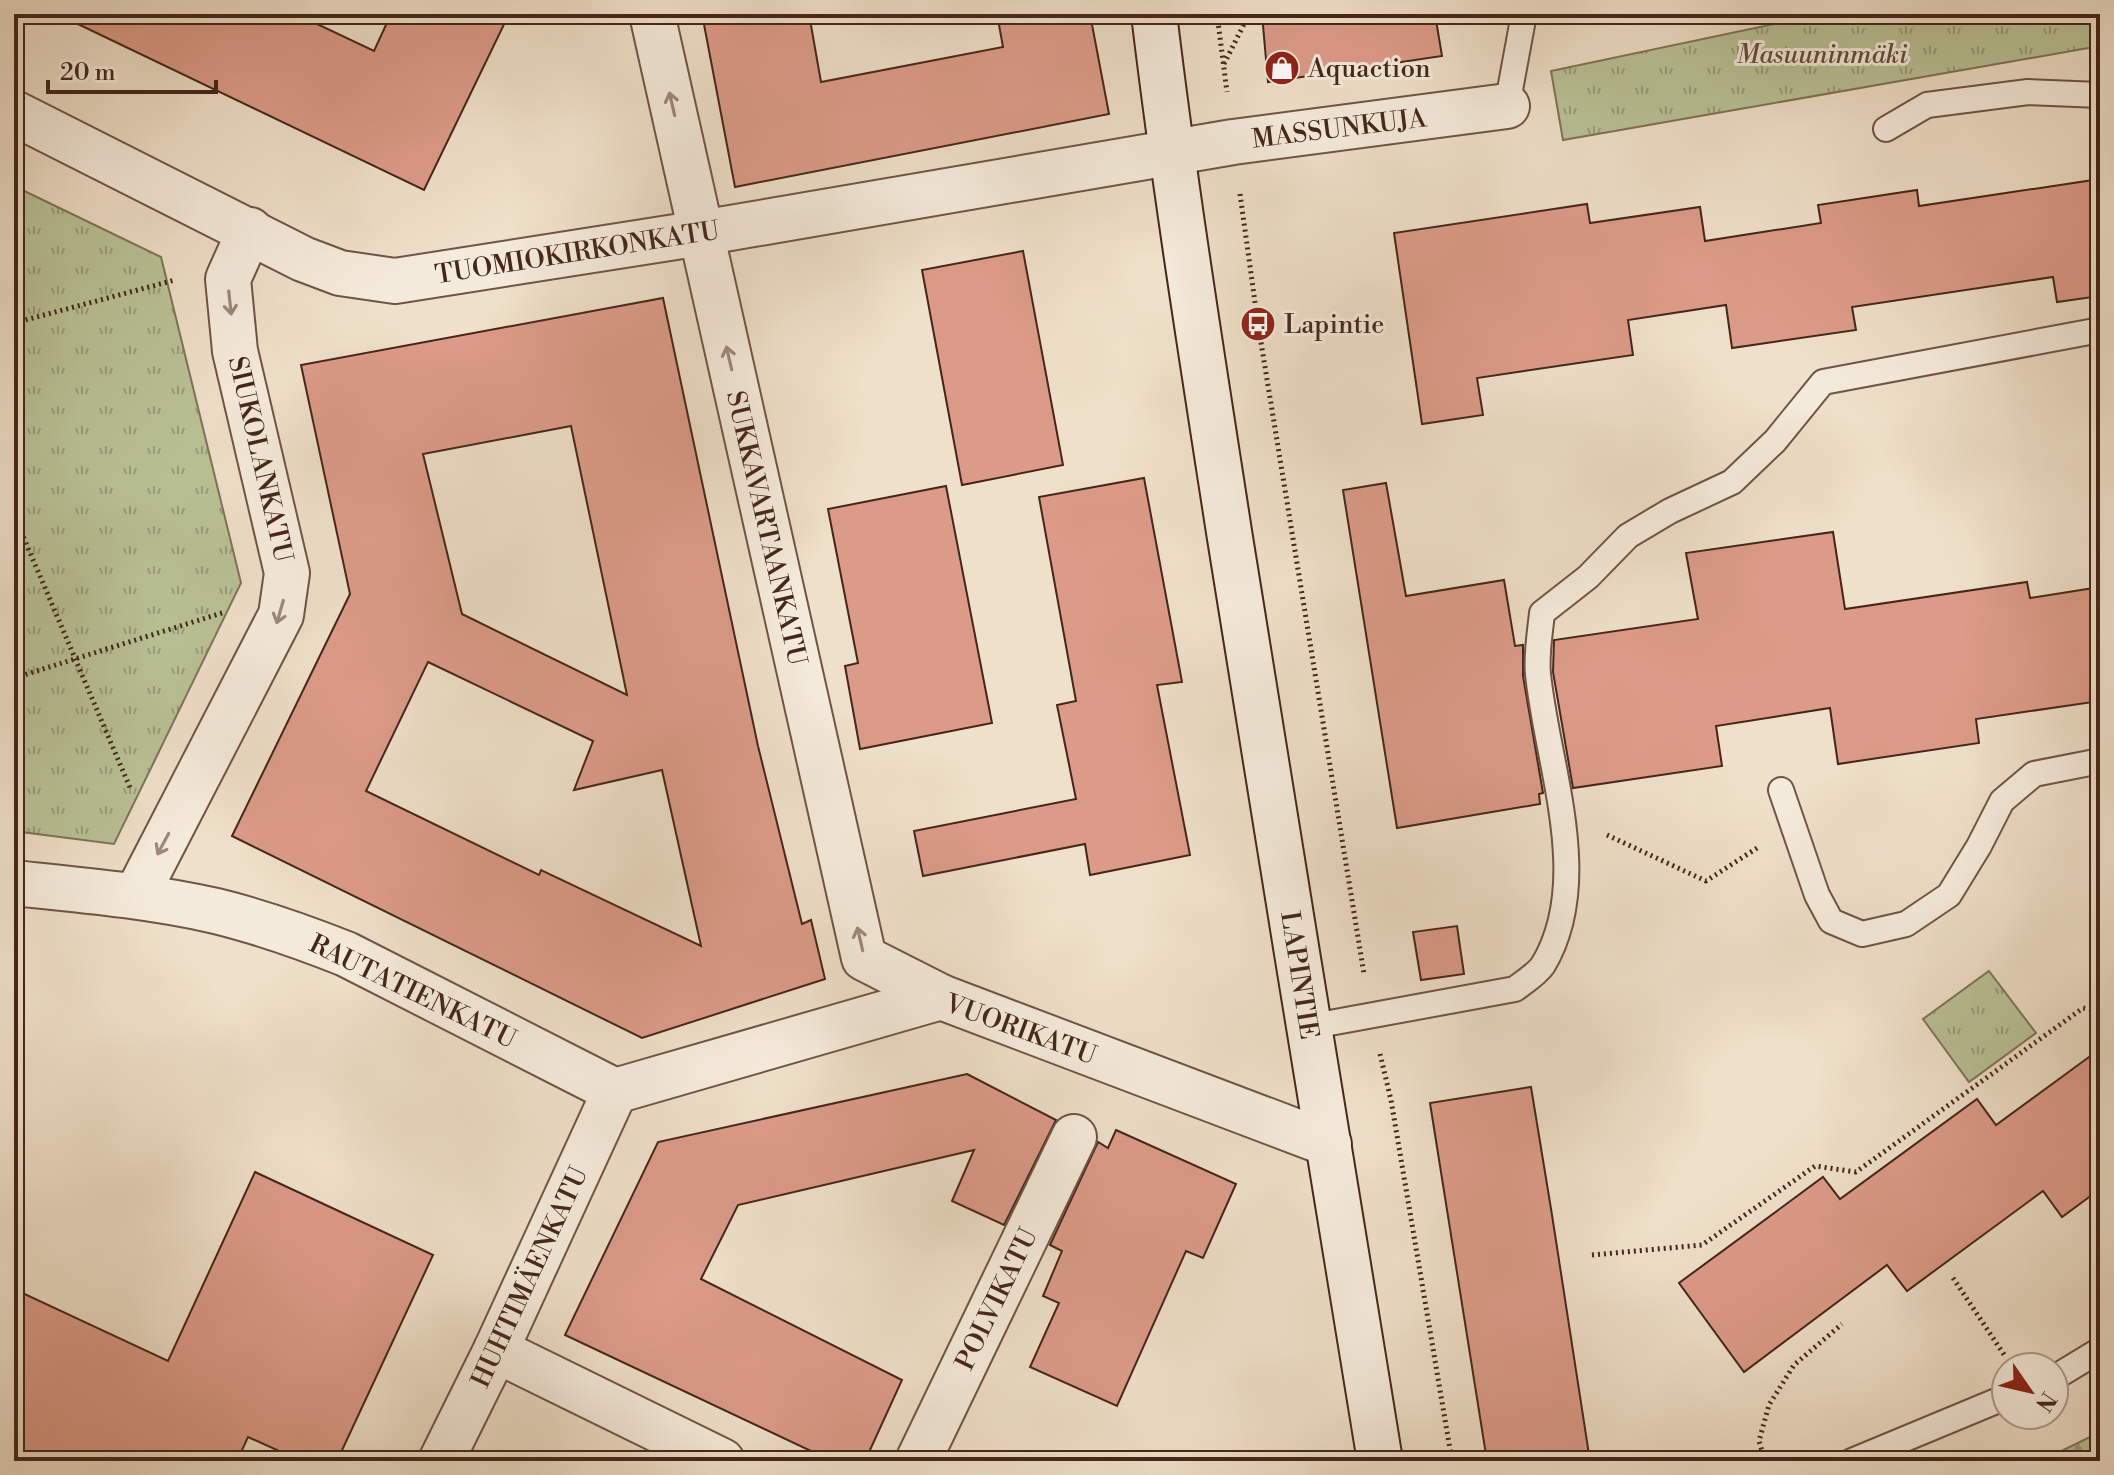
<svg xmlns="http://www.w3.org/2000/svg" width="2114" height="1475" font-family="'Libre Bodoni',serif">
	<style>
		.grass { fill: url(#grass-tufts); stroke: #7f7458; stroke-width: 2 }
		.forest { fill: url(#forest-firs); stroke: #7f7458; stroke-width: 2 }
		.building { fill: #dc9b88; stroke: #452619; stroke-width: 2; fill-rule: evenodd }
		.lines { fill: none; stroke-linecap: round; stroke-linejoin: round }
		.lane-casing { stroke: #705445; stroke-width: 28 }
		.street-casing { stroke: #705445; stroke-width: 48 }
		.secondary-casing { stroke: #452619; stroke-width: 48 }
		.path { stroke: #452619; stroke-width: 5; stroke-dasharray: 2 4; stroke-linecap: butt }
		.lane { stroke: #f5ebdc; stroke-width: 24 }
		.street { stroke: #f5ebdc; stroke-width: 44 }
		.secondary { stroke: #f5ebdc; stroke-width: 44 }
		.oneway { stroke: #9d887a }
		.labels { text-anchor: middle; stroke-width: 6; stroke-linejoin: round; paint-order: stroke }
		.park-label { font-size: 26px; font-style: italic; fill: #624d38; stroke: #f5ebdc }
		.poi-label { font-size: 26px; fill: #452619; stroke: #f5ebdc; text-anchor: start }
		.street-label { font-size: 26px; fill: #452619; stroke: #f5ebdc }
	</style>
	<defs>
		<pattern id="grass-tufts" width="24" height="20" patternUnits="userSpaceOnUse" patternTransform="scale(2)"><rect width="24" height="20" fill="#b9c296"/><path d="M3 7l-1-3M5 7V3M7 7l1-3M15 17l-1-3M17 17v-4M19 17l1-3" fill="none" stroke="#989d7a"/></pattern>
		<pattern id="forest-firs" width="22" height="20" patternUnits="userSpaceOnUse" patternTransform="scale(2)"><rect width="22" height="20" fill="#b9c296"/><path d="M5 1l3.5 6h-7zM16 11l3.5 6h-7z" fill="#989d7a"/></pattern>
	</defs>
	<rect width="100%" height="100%" fill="#efe0c9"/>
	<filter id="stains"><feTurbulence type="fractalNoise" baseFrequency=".0025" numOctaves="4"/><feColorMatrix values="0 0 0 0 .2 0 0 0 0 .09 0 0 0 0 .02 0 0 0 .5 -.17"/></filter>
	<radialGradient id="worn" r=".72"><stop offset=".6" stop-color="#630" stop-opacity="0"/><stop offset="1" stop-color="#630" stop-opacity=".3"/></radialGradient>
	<g class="grass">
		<path d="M1821,14H2100V46L1563,140L1551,71Z"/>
		<path d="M14,186L161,257L241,583L114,844L14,831Z"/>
		<path d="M1989,971L2036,1033L1969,1082L1923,1019Z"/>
	</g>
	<path class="forest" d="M2100,1432V1461H2041Z"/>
	<g class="building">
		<path d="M57,14H296L374,51L391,14H509L424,190Z"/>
		<path d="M702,14H809L821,82L1003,47L997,14H1090L1109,114L735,187Z"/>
		<path d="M1262,14H1435L1442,56L1268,82Z"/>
		<path d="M2100,179V296L2057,302L2053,277L1852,307L1856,330L1732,348L1726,305L1628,320L1633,355L1477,378L1483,415L1422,424L1394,233L1587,204L1590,223L1700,207L1705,241L1821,223L1818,205L1917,190L1919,206Z"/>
		<path d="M1023,251L1063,465L962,485L922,270Z"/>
		<path d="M663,298L758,746L802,924L811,920L825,979L642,1038L232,836L350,594L301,365ZM571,426L627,695L462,614L423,454ZM428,662L593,741L574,790L662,770L701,946L541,870L539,875L366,791Z"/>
		<path d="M1144,478L1182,682L1157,685L1190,855L1090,875L1085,844L923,876L914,831L1076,799L1057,705L1076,701L1039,497Z"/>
		<path d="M1386,483L1406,596L1504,580L1515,646L1523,645V676L1543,793L1539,794L1540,804L1397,828L1343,490Z"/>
		<path d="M946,486L992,723L860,749L845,666L858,663L828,509Z"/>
		<path d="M1833,532L1845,609L2027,582L2030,598L2100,587V701L1976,719L1979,743L1838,764L1830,708L1716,726L1722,766L1573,788L1553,672L1554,640L1698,619L1686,553Z"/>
		<path d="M1457,926L1464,974L1421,980L1413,932Z"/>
		<path d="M2100,1049V1189L2062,1217L2043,1191L1907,1291L1887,1265L1744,1372L1679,1283L1823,1177L1840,1199L1977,1099L1996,1125Z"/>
		<path d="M967,1074L1056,1120L1004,1225L952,1201L974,1150L738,1205L701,1279L902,1380L865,1461H832L565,1335L658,1142Z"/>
		<path d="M1531,1087L1552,1215L1590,1461H1487L1430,1103Z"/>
		<path d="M1116,1130L1236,1184L1203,1258L1186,1251L1117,1406L1030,1367L1059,1303L1043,1296L1062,1251L1050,1245L1098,1142L1108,1148Z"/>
		<path d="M255,1172L433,1255L337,1461H301L248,1437L237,1461H14V1289L168,1361Z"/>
	</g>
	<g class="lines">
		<defs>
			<g id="lane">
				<path d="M1507,106L1524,14"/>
				<path d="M1886,129L1927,105L2028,92L2100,95"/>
				<path d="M1781,790L1817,895L1831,921L1862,934L1906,924L1949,895L1979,846L2002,801L2034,774L2100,761"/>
				<path d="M1308,1027L1515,989C1524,982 1537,974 1543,965C1594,880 1547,765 1538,674C1536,655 1540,633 1542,613L1588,577L1628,536L1670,511L1732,482L1775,441L1823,382L2100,330"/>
				<path d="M2054,1378L2100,1350"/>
				<path d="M1852,1461L2006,1397"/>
			</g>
			<g id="street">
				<path d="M652,14L864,958L941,997"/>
				<path d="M14,113L303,259L340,273L395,281L701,233L1233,142L1507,106"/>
				<path d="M14,883C82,890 150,896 216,911C261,922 303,937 346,954L615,1091"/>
				<path d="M136,896L281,615L287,573L235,351L228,279L250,230"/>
				<path d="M615,1091L941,997L1329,1144"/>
				<path d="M496,1350L722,1461"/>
				<path d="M441,1461L496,1350L615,1091"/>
				<path d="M918,1461L1074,1137"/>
			</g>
			<path id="secondary" d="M1154,14C1175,189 1203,364 1230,538C1279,846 1330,1153 1380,1461"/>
		</defs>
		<use href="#lane" class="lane-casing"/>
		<use href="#street" class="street-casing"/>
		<use href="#secondary" class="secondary-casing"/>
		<g class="path">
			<path d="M1217,14L1227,92"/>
			<path d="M1224,64L1245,22L1244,14"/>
			<path d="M1240,194L1258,324L1364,974"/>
			<path d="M14,323L175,280"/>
			<path d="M14,515L131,790"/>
			<path d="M14,678L225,612"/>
			<path d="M1607,835L1706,881L1757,848"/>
			<path d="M1380,1054L1391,1100L1452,1461"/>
			<path d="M1592,1255L1702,1245L1815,1166L1856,1172L2083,1008L2100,1011"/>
			<path d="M1953,1278L2005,1356"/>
			<path d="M1765,1461L1759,1441L1769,1405L1794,1365L1842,1324"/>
		</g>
		<use href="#lane" class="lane"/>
		<use href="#street" class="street"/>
		<use href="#secondary" class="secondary"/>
	</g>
	<defs><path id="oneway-shaft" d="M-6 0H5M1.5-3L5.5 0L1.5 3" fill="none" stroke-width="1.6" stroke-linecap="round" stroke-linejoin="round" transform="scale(2)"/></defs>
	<g class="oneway">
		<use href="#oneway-shaft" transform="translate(672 104) rotate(-103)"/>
		<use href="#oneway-shaft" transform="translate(230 303) rotate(84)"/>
		<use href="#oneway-shaft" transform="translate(729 358) rotate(-103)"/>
		<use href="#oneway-shaft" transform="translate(280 612) rotate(106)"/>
		<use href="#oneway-shaft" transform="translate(163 844) rotate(118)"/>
		<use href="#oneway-shaft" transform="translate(860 939) rotate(-103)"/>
	</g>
	<defs>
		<symbol id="shop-disc" viewBox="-11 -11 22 22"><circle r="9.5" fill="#8f2418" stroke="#f5ebdc"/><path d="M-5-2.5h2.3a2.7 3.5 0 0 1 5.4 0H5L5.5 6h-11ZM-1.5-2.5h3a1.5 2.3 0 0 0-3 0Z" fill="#fff"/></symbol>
		<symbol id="bus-disc" viewBox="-11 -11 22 22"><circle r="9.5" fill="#8f2418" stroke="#f5ebdc"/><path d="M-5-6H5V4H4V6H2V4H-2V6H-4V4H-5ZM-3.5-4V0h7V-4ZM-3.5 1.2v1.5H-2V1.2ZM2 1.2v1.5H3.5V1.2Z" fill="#fff"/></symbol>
	</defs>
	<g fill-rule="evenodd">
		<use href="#shop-disc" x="1262" y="48" width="40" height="40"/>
		<use href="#bus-disc" x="1238" y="304" width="40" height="40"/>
	</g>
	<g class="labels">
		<g class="park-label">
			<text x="1822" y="63">Masuuninmäki</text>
		</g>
		<g class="poi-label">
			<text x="1308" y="77">Aquaction</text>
			<text x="1284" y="333">Lapintie</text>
		</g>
		<g class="street-label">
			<text transform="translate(1339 128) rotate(-7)" y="9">MASSUNKUJA</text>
			<text transform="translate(577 252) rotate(-9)" y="9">TUOMIOKIRKONKATU</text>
			<text transform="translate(261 459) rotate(77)" y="9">SIUKOLANKATU</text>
			<text transform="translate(767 528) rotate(77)" y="9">SUKKAVARTAANKATU</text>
			<text transform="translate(1300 975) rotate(81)" y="9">LAPINTIE</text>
			<text transform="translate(413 991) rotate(26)" y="9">RAUTATIENKATU</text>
			<text transform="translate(1021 1029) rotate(20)" y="9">VUORIKATU</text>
			<text transform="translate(529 1277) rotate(-65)" y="9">HUHTIMÄENKATU</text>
			<text transform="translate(996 1299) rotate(-64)" y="9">POLVIKATU</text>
		</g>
	</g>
	<rect width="2114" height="1475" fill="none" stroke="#efe0c9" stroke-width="48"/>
	<rect x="16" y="16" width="2082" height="1443" fill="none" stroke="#452619" stroke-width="4"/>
	<rect x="24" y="24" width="2066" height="1427" fill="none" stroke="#452619" stroke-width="2"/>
	<g transform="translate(2030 1391) rotate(124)"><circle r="38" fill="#f5ebdc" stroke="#af9c8e" stroke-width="2"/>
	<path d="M0-6L14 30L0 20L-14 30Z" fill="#8f2418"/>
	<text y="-12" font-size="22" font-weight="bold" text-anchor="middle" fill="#452619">N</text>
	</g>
	<path d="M48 80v12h168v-12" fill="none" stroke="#452619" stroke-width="4"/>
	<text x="60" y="80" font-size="24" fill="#452619" stroke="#f5ebdc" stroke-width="6" paint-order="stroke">20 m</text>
	<rect width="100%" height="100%" filter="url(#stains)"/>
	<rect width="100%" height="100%" fill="url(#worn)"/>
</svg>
